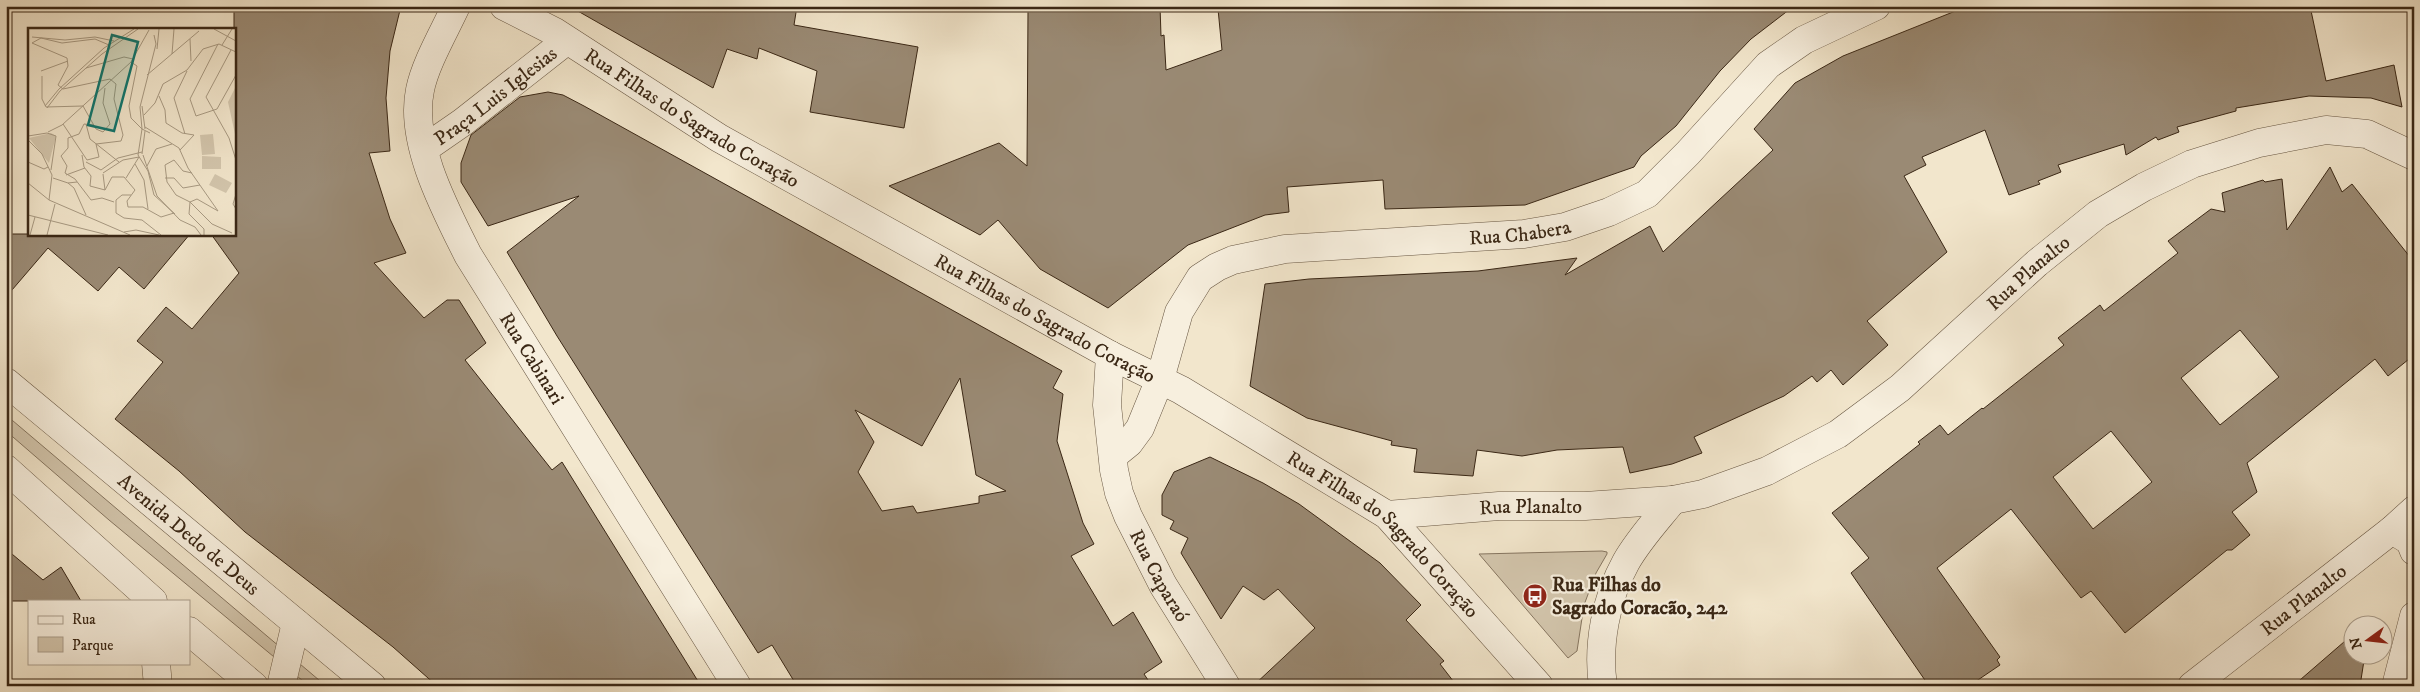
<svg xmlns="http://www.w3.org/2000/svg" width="2420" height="692" font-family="'IM FELL DW Pica',serif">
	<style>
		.green { fill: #d3c6ad; stroke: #867661 }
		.building { fill: #9a8a74; stroke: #3a2715; fill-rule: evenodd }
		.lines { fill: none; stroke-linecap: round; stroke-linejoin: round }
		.minor-casing { stroke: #685743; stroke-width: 29 }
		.minor { stroke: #f7efde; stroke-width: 28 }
		.labels { text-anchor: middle; stroke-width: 4.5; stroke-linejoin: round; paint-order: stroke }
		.street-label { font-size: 20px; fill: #3a2715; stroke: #f7efde }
		.poi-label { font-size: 20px; font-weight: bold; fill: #3a2715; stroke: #f7efde; text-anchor: start }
		.inset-road { fill: none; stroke: #a89a83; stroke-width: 1 }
		.view { fill: #0f766e; fill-opacity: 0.15; stroke: #0f766e; stroke-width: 2.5 }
		.inset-edge { fill: none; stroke: #3a2715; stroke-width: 2.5 }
	</style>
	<rect width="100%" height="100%" fill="#f2e6cc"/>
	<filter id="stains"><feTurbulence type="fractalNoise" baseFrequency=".004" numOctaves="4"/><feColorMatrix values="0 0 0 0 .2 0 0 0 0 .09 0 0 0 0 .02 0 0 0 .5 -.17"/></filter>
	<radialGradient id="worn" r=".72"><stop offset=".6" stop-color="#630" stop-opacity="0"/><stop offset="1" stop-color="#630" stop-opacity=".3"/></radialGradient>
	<g class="green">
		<path d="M6,415L326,686H309L109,520L6,431Z"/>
		<path d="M1602,551L1607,552V554L1596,573L1584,605L1577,651L1568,658L1479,554Z"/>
	</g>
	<g class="building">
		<path d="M234,6H401L390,51L386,98L390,151L369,153L390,219L406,253L374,263L424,318L447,300H459L486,343L465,360L552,470L562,462L701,686H437L393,647L245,532L179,471L115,419L163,362L137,341L166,307L192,329L239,273L211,234H234Z"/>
		<path d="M569,6H797L794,25L918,47L904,128L810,112L817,71L759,48L757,59L727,49L713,88Z"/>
		<path d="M1054,6H1160L1161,36L1164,35L1166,70L1222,50L1218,9L1246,6H1794L1751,39L1720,71L1676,126L1641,156L1634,167L1525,205L1385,209L1383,180L1287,187L1289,212L1265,215L1188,245L1108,308L1040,269L998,220L980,235L889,186L999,143L1027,166L1028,11H1054Z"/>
		<path d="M1968,6H2310L2326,81L2394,65L2402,107L2371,98L2309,96L2236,108V111L2177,127L2179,132L2158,140L2156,137L2126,155L2124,144L2058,165L2061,172L2038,181L2040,184L2009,195L1985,130L1922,157L1926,165L1904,176L1947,252L1867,321L1888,345L1843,385L1831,370L1817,382L1812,376L1784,396L1694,437L1702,453L1672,464L1630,473L1623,447L1557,450L1522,456L1477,450L1473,476L1414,472L1417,449L1391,445L1392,441L1307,418L1250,386L1265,284L1309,279L1478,271L1577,258L1565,275L1650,226L1663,252L1773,150L1754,129L1795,83L1843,56Z"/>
		<path d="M548,92L563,95L584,106L1062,371L1053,388L1063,394L1057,441L1083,523L1094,544L1071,556L1113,626L1133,612L1162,662L1144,674L1152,686H797L772,645L758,653L557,336L507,252L579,196L488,226L461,182V163L471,135L520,97ZM960,378L976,475L1006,491L979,496V503L917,513L913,506L882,511L858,472L874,442L855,410L922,446Z"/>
		<path d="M2330,167L2342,192L2352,184L2414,262V355L2388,376L2375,359L2247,463L2257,492L2232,512L2250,535L2232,550H2227L2125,633L2091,591L2081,598L2011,509L1937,568L2000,657L1997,660L2000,665L1969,686H1929L1851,573L1869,558L1832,513L1920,444L1918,442L1940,425L1948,435L1982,408L1983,409L2064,345L2058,338L2100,305L2104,311L2178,253L2168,241L2211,209L2225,212L2222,193L2263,180L2265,182L2282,179L2287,230ZM2240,330L2279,377L2220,425L2181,378ZM2111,431L2152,482L2093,529L2053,477Z"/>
		<path d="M6,234H190L144,289L119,267L98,291L48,248L6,297Z"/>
		<path d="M1210,457L1263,483L1299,504L1380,563L1421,605L1406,620L1444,661L1440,664L1457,686H1253L1315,628L1278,589L1264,600L1243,586L1221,619L1181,553L1188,538L1170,529L1174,521L1162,515V495L1174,472Z"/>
		<path d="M6,549L43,580L61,567L81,601H6Z"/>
		<path d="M2352,635V654H2365L2360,686H2293Z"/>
	</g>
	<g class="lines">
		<defs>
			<g id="minor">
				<path id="s1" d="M456,6C445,30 425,64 420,90C409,142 445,209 468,255L737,686"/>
				<path id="s2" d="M504,6L555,32L719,138L1110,355L1181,390L1387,515L1539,686"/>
				<path id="s3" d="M424,149L463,122L566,41"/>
				<path id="s4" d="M1110,355L1107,405L1114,470L1119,493L1128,516L1163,585L1226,686"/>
				<path id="s5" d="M6,382L372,686"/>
				<path id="s6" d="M1113,456L1129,443L1140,428L1160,379L1179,312L1200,278L1217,267L1233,260L1285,249L1524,234L1565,227L1609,212L1647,194L1688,153L1768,65L1804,40L1876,6"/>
				<path d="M6,469L153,601"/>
				<path id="s7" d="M1387,515L1499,506H1585L1673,500L1703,494L1767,471L1838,434L1900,388L2037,263L2098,214L2144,187L2192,164L2259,143L2326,130L2367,134L2414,156"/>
				<path d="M2392,530L2410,541L2414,551"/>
				<path d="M189,631L254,686"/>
				<path d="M156,663L158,686"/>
				<path d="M281,686L296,623"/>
				<path d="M1603,686C1597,645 1606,598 1626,562C1639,539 1657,520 1673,500"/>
				<path id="s8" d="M2192,686L2392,530L2414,510"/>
				<path d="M2396,686L2414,616"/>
			</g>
		</defs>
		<use href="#minor" class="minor-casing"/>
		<use href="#minor" class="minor"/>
	</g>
	<defs>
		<symbol id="bus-disc" viewBox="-11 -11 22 22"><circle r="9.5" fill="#8f2418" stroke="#f7efde"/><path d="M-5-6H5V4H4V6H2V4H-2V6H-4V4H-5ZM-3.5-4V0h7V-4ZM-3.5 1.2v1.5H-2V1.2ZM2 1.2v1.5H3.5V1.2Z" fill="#fff"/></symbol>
	</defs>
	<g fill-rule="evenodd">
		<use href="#bus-disc" x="1521" y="582" width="28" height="28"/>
	</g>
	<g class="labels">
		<g class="street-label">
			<text dy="7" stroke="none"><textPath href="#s3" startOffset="89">Praça Luis Iglesias</textPath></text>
			<text dy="7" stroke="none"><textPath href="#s2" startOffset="219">Rua Filhas do Sagrado Coração</textPath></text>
			<text dy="7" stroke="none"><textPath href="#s6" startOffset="528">Rua Chabera</textPath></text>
			<text dy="7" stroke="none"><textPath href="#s7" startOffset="715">Rua Planalto</textPath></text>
			<text dy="7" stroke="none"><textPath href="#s2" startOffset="625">Rua Filhas do Sagrado Coração</textPath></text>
			<text dy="7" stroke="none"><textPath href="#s1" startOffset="388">Rua Cabinari</textPath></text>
			<text dy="7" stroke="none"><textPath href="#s7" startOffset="144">Rua Planalto</textPath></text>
			<text dy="7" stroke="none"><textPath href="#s5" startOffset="238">Avenida Dedo de Deus</textPath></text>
			<text dy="7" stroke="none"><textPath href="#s2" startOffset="1029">Rua Filhas do Sagrado Coração</textPath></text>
			<text dy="7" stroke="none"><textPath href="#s4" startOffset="231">Rua Caparaó</textPath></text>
			<text dy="7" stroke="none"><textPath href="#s8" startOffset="141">Rua Planalto</textPath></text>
		</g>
		<g class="poi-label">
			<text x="1552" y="591">Rua Filhas do<tspan x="1552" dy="23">Sagrado Coracão, 242</tspan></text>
		</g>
	</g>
	<g transform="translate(28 28)">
		<rect width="208" height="208" fill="#f2e6cc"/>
		<path d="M207,60V106L200,74ZM23,105L28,108L21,135L1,110ZM185,106L187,126L174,127L172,107ZM174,128L193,129V141H174ZM187,146L204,155L198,165L181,157Z" fill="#d3c6ad"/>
		<path class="inset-road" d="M186,1L208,13M4,9L37,12L67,9L86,13M162,11L163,33M4,15L39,30L40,38L30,57L35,61L82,51M4,15L13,10L34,15L67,11L81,17M194,17L204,1M129,21L131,1M203,22L178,69L201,110L208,132M144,26L146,1M103,34L109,38L101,78L103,90L114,101L110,127L120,143L126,167L147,186M58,40L96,29L105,31M13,43L40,33M119,47L171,3M14,48V71L18,79L55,78L68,101L75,104L82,96L75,75L77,60M131,68L137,82L138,95L154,105L166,107L152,122M17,78L31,61L76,20L106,1M114,78L117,101M19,80L32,63L74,26L110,1M189,81L168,88L162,71L190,16M189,81L208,47M116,87L127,75L135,56L159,42L175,21L191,16L208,24M35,96L59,132L71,129L68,116L93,113L95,107L86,71L88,56L82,51M58,96L62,111L91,134M66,97L56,96L51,106L40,110V120L33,128L39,138L37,145L47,151L63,172L74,170L86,174M117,99L151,120L160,140L190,183L169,171L162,174L184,196L204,205M20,104L34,97L103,34L121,2M122,105L114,101L112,79L128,16L126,7M157,106L146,70L159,43M0,108L19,105L28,108L23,142M0,112L14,126L24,147L21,172L102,207M114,126L117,103M54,127L56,139L63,148L62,158L77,162L84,149H96L107,162L99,173L100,179H115L133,189L146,185M115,127L129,168L152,192L167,199L173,207M0,134L16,141L20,139M58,134L73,142M107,136L116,152L120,181M119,138L128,121L144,116M73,142L90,130L114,124M75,145L95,132L111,129M164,145L155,143L146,132L137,137L139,154L148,167L162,174L161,186L176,201V207M75,146L77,162M38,147L57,140M25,150L40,155L49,154M98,150L111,129M137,150H146L155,160L172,157M0,155L21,172M40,155L46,160L58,187M208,166L205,176L208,181M103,167H94L88,172V185L96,190L114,192L133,207M0,187L80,207M96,204L108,202L131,207M2,207L7,189M19,207L27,176"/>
		<path class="view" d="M84,7L110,14L86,103L60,97Z"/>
		<rect width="208" height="208" class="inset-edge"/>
	</g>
	<rect width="2420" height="692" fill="none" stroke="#f2e6cc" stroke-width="25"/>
	<rect x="8" y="8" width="2405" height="677" fill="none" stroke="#3a2715" stroke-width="2.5"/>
	<rect x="12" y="12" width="2395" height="667" fill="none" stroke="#3a2715"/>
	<rect x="28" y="600" width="162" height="65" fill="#f7efde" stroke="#ab9f8e"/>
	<rect x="38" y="616" width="25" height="8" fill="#f7efde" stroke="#ab9f8e"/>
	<text x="72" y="624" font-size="15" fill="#3a2715">Rua</text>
	<rect x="38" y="637" width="25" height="15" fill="#d3c6ad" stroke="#ab9f8e"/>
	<text x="72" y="650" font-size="15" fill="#3a2715">Parque</text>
	<g transform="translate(2368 640) rotate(255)"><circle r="24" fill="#f7efde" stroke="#ab9f8e"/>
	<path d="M0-4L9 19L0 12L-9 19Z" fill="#8f2418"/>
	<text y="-8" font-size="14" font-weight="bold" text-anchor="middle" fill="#3a2715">N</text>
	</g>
	<rect width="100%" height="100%" filter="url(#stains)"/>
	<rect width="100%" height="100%" fill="url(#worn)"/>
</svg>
